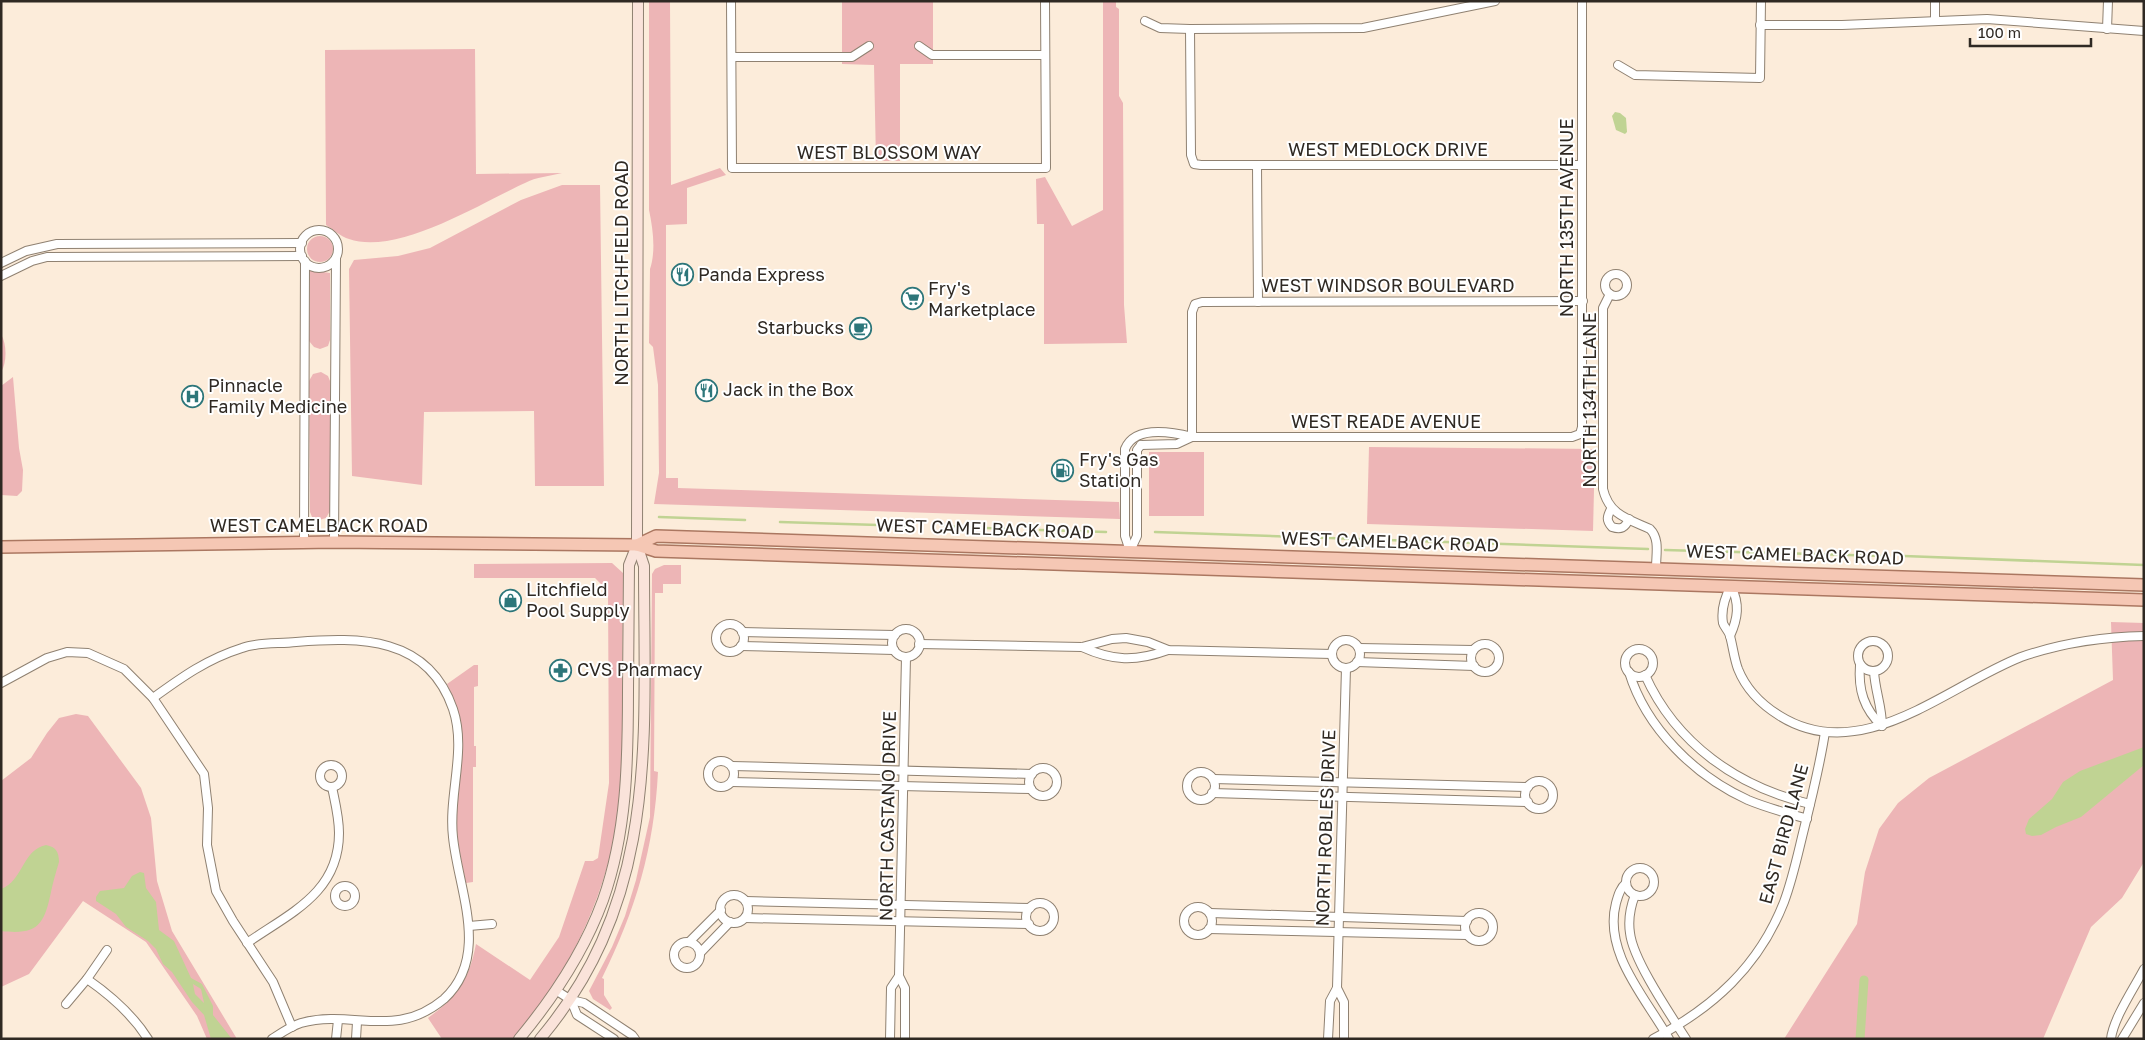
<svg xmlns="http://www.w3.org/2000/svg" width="2145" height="1040" font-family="'Golos Text',sans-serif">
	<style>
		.green { fill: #edb5b6 }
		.water { fill: #c0d393; fill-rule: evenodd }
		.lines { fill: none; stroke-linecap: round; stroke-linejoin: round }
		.stream { stroke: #c0d393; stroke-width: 2.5 }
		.canal { stroke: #c0d393; stroke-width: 9 }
		.street-casing { stroke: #8f8171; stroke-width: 10 }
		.secondary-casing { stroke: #8f8171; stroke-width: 12 }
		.primary-casing { stroke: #ab7761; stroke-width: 14 }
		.street { stroke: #fff; stroke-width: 8 }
		.secondary { stroke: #fae3da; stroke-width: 10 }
		.primary { stroke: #f5c7b4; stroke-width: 11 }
		.labels { text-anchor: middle; stroke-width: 4; stroke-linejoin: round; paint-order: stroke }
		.street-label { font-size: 18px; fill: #2f2923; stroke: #fff }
		.poi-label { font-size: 18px; fill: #2f2923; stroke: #fff; text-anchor: start }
	</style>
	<rect width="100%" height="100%" fill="#fcecda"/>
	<g class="green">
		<path d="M649,1H670L671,185L720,168L726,175L687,188V224L666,225V478H678V488L1119,502L1120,519L654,504L659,473L658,385L653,347L649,343L650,269C656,251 653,229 649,210Z"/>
		<path d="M842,1H933V64H900V161H876L874,65L842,64Z"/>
		<path d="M1103,1H1116V7L1119,9V96L1123,103L1124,305L1127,343L1044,344V224H1037L1036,179L1045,177L1072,226L1103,210Z"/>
		<path d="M475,49L476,174L562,173C550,176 536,177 525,183C481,203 397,256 349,239C341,237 333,229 326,225L325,50Z"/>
		<path d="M562,185H600L604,486H535L534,411L424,412L422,485L352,476L349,269L354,260L398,256L430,248L521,200Z"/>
		<circle cx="320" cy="249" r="13"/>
		<path d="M310,270L330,273V340L328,346L320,349L314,347L309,341Z"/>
		<path d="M1,334C7,344 7,363 1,372Z"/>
		<path d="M321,372L328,376L330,381V511L326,518L319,520L312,517L310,512L309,381L313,374Z"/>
		<path d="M13,377L19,448L23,470L22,491L17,496L1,495V386Z"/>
		<path d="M1369,447L1595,449L1593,531L1367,524Z"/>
		<rect x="1149" y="452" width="55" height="64"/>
		<path d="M612,563L623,573C623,622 622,670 622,718C622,741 624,766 622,790C612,883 575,968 513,1039H442L428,1018C457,997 469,980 476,944L530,980L559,937L585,861H593L598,858L609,783L608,591L595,578H474V564Z"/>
		<path d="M664,565H681V584H663V593H655L654,771L658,772C654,849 636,909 602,978L604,979V995L612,1008L610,1010L593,999L589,991L612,947L625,916L636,880L650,817L652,574L655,569Z"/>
		<path d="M2111,622L2144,623V862L2122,898L2091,927L2043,1039H1784L1857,924L1865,872L1879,829L1898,803L1929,778L2113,680Z"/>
		<path d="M474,665H478V686L474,687V746H476V767H473V882L466,883C461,860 456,837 456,813C458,767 469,728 447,684Z"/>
		<path d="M76,714L88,716L141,788L151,818L157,881L172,931L237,1039H207L197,1016L146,942L83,901L29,974L1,987V781L31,758L47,733L59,718Z"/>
	</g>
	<g class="water">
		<path d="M1615,112L1620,113L1626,118L1627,132L1625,134L1616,130L1612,116Z"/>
		<path d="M2144,747V765L2081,817L2056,827L2041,835L2032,836L2026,834L2025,829L2029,819L2052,799L2063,782L2080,771Z"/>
		<path d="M46,845C56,847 59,852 59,862C56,872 53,882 51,892C44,926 37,935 1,931V889C23,881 22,850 46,845Z"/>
		<path d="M140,872L144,873L146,888L156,902L159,930L174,941L191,978L202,984L213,1006V1015L232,1039H211L204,1015L192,1002L172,972L163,964L156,949L148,941L126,927L116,914L96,901V897L100,891L124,888L132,876ZM193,984L201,989L204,1003L195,994Z"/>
	</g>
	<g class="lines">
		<g class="stream">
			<path d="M659,517L745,520"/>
			<path d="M780,522L911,526"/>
			<path d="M945,526L1007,529"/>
			<path d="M1040,530L1106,532"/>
			<path d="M1155,532L1648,549"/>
			<path d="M1665,550L1884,556"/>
			<path d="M1904,556L2144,565"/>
		</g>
		<path class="canal" d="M1860,1039L1864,980"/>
		<defs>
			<g id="street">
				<path d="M731,1L732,168H1046L1045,1"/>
				<path d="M1935,1V20"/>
				<path d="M1145,21L1160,28L1190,29L1363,28L1495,1"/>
				<path d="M1760,25H1842L1987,19L2144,31"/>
				<path d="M1190,29L1191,155L1194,164L1201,165H1582"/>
				<path d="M2107,29L2108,1"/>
				<path d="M919,46L932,55H1045"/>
				<path d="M732,57H852L869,46"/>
				<path d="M1618,65L1635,75L1760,78L1761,1"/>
				<path d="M1257,165L1258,302"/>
				<circle cx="319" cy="249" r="19"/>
				<path d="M1,263L26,251L57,244L302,243"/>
				<circle cx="1616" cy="285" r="11"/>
				<path d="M1,276L32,261L47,257L302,256"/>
				<path d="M1610,294L1603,308V489C1609,515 1628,519 1650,529C1660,539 1656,554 1656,568"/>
				<path d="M1192,437V312L1195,304L1202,302L1583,301"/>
				<path d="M1141,445L1177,444L1192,437"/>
				<path d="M1611,509C1607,517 1606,520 1612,527C1621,530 1625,528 1629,519"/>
				<path d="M334,542L336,259"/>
				<path d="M304,543L305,261"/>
				<path d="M1130,551L1125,536V449C1135,425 1172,432 1192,437H1572L1580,434L1582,427V1"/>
				<path d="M1130,551L1137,536V450L1141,445"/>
				<path d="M1731,586C1725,597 1721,611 1723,623C1724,627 1729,631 1730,636C1733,647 1734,658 1738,669C1746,689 1762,705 1780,716C1862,767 1947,686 2021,657C2061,643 2102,637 2144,636"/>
				<circle cx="730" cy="638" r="14"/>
				<circle cx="906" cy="643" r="14"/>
				<path d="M742,632L895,635"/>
				<path d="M1730,636C1738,618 1740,604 1731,586"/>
				<circle cx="1346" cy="654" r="14"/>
				<circle cx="1873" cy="656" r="15"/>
				<path d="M919,644L1082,647L1112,639L1126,638L1148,642L1168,650L1332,654"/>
				<circle cx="1485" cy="658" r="14"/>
				<path d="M741,646L894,650"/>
				<path d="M1082,647C1113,661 1135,662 1168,650"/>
				<path d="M1359,648L1473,650"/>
				<circle cx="1639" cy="663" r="14"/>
				<path d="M1357,662L1474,666"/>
				<path d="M1860,665C1858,690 1864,709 1882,726"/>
				<path d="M1874,671C1875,691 1882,706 1882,726"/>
				<path d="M1629,672C1646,728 1695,776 1748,800C1767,808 1787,813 1807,819"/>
				<path d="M1645,675C1676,744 1738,787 1810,804"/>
				<path d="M1,683L47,658L67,652L88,653L124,669L153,698L204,774L208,808L207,845L216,891L233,921L273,982L292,1027"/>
				<path d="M153,698C182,677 207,659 242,648C258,642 279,644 296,642C360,637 428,636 453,709C467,750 448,795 453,837C458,889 491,956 444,999C395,1040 354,1009 301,1023C291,1026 281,1033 272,1039"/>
				<circle cx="721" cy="774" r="13"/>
				<circle cx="331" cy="776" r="11"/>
				<path d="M732,766L1032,774"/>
				<circle cx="1043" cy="782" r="14"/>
				<circle cx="1201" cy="786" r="14"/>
				<path d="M1213,779L1528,787"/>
				<circle cx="1539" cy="795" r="14"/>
				<path d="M732,782L1031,789"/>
				<path d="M1212,793L1528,802"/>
				<circle cx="1640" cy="882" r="14"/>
				<path d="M1626,883C1620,888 1618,896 1616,903C1603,953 1646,998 1669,1039"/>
				<circle cx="345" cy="896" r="10"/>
				<path d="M1635,895C1630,908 1628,920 1630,933C1633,960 1670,1014 1686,1039"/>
				<circle cx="734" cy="909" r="14"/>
				<path d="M746,901L1030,908"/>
				<circle cx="1040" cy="917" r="14"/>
				<circle cx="1198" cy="921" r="14"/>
				<path d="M1210,913L1467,921"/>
				<circle cx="1479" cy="927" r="14"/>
				<path d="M745,918L1029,924"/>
				<path d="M469,926L492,924"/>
				<path d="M1209,929L1467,935"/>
				<circle cx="687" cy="955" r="13"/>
				<path d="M689,942L721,910"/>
				<path d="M247,943C290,913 339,893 339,833C339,817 335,802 332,787"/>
				<path d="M700,953L730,922"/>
				<path d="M899,976L905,988V1039"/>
				<path d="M87,979C110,995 133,1015 148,1039"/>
				<path d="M1337,988L1344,1002V1039"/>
				<path d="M557,991L571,1000L584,1003L632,1035L635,1039"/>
				<path d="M571,1000L577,1015L614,1039"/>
				<path d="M66,1004L87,979L107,950"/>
				<path d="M336,1039L338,1020"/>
				<path d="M356,1039L357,1022"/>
				<path d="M890,1039L891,988L899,976L906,657"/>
				<path d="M1328,1039L1330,1001L1337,988L1346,668"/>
				<path d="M1653,1039C1713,1008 1759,966 1784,902C1793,878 1798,853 1804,829C1812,797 1820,765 1825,732"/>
				<path d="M2111,1039C2113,1019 2134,988 2144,969"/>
				<path d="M2122,1039L2144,1003"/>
			</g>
			<g id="secondary">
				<path d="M519,1039C554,997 584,952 603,900C627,832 628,762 628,690C628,649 629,607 629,565L637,545"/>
				<path d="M540,1039C660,897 644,739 644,566L637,545L638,1"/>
			</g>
			<g id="primary">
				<path d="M637,545L656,536L2144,585"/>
				<path d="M1,547L334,542L637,545L656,551L2144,600"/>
			</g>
		</defs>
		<use href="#street" class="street-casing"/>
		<use href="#secondary" class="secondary-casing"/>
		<use href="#primary" class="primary-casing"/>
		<use href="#street" class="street"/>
		<use href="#secondary" class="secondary"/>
		<use href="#primary" class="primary"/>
	</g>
	<defs>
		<symbol id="restaurant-ring" viewBox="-11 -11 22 22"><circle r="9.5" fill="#fff" stroke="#2d767a" stroke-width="1.5"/><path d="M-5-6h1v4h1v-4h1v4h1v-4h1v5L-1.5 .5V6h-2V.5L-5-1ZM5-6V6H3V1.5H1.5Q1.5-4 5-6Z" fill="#2d767a"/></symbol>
		<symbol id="supermarket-ring" viewBox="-11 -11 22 22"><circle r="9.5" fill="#fff" stroke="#2d767a" stroke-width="1.5"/><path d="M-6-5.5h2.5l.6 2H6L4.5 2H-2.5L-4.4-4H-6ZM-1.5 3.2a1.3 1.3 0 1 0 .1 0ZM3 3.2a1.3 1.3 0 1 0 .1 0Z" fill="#2d767a"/></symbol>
		<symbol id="cafe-ring" viewBox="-11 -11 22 22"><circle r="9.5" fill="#fff" stroke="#2d767a" stroke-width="1.5"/><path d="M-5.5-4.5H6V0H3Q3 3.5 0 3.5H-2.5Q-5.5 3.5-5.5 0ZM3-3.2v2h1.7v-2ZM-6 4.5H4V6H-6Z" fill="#2d767a"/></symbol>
		<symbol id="hospital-ring" viewBox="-11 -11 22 22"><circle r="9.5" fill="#fff" stroke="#2d767a" stroke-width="1.5"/><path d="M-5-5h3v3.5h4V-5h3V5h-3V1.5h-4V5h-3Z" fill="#2d767a"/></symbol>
		<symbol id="fuel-ring" viewBox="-11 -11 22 22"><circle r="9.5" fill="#fff" stroke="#2d767a" stroke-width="1.5"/><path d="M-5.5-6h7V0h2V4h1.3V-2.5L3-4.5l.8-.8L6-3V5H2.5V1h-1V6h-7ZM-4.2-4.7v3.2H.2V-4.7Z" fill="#2d767a"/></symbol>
		<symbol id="shop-ring" viewBox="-11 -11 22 22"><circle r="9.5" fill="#fff" stroke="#2d767a" stroke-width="1.5"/><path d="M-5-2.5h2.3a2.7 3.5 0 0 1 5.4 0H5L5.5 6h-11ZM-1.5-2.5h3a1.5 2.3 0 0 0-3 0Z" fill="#2d767a"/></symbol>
		<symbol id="pharmacy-ring" viewBox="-11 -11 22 22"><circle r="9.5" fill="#fff" stroke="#2d767a" stroke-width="1.5"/><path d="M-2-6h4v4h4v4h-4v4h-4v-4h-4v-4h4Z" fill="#2d767a"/></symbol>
	</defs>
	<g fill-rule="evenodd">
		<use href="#restaurant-ring" x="670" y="262" width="25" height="25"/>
		<use href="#supermarket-ring" x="900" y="286" width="25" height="25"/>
		<use href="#cafe-ring" x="848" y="316" width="25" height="25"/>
		<use href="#restaurant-ring" x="694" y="378" width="25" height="25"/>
		<use href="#hospital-ring" x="180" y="384" width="25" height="25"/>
		<use href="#fuel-ring" x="1050" y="458" width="25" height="25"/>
		<use href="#shop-ring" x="498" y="588" width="25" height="25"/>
		<use href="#pharmacy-ring" x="548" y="658" width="25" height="25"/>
	</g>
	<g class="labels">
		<g class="street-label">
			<text x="1388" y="156">WEST MEDLOCK DRIVE</text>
			<text x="889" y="159">WEST BLOSSOM WAY</text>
			<text transform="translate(1567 218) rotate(-90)" y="6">NORTH 135TH AVENUE</text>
			<text transform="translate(622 273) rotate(-90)" y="6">NORTH LITCHFIELD ROAD</text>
			<text x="1388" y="292">WEST WINDSOR BOULEVARD</text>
			<text transform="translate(1590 400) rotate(-90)" y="6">NORTH 134TH LANE</text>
			<text x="1386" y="428">WEST READE AVENUE</text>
			<text x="319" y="532">WEST CAMELBACK ROAD</text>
			<text transform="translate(985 529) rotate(2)" y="6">WEST CAMELBACK ROAD</text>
			<text transform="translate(1390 542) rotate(2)" y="6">WEST CAMELBACK ROAD</text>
			<text transform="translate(1795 555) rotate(2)" y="6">WEST CAMELBACK ROAD</text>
			<text transform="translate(888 816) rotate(-89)" y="6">NORTH CASTANO DRIVE</text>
			<text transform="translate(1326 828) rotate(-88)" y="6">NORTH ROBLES DRIVE</text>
			<text transform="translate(1784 834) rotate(-75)" y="6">EAST BIRD LANE</text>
		</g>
		<g class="poi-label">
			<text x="698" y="281">Panda Express</text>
			<text x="928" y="295">Fry's<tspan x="928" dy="21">Marketplace</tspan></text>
			<text x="844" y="334" text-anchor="end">Starbucks</text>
			<text x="208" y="392">Pinnacle<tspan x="208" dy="21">Family Medicine</tspan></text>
			<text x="723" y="396">Jack in the Box</text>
			<text x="1079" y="466">Fry's Gas<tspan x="1079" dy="21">Station</tspan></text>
			<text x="526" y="596">Litchfield<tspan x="526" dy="21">Pool Supply</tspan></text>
			<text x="577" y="676">CVS Pharmacy</text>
		</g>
	</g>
	<rect width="2145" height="1040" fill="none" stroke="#2f2923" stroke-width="5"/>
	<path d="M1970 38v8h121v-8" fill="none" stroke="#2f2923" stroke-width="2.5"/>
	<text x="1978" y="38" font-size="15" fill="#2f2923" stroke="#ffffff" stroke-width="4" paint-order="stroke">100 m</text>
</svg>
